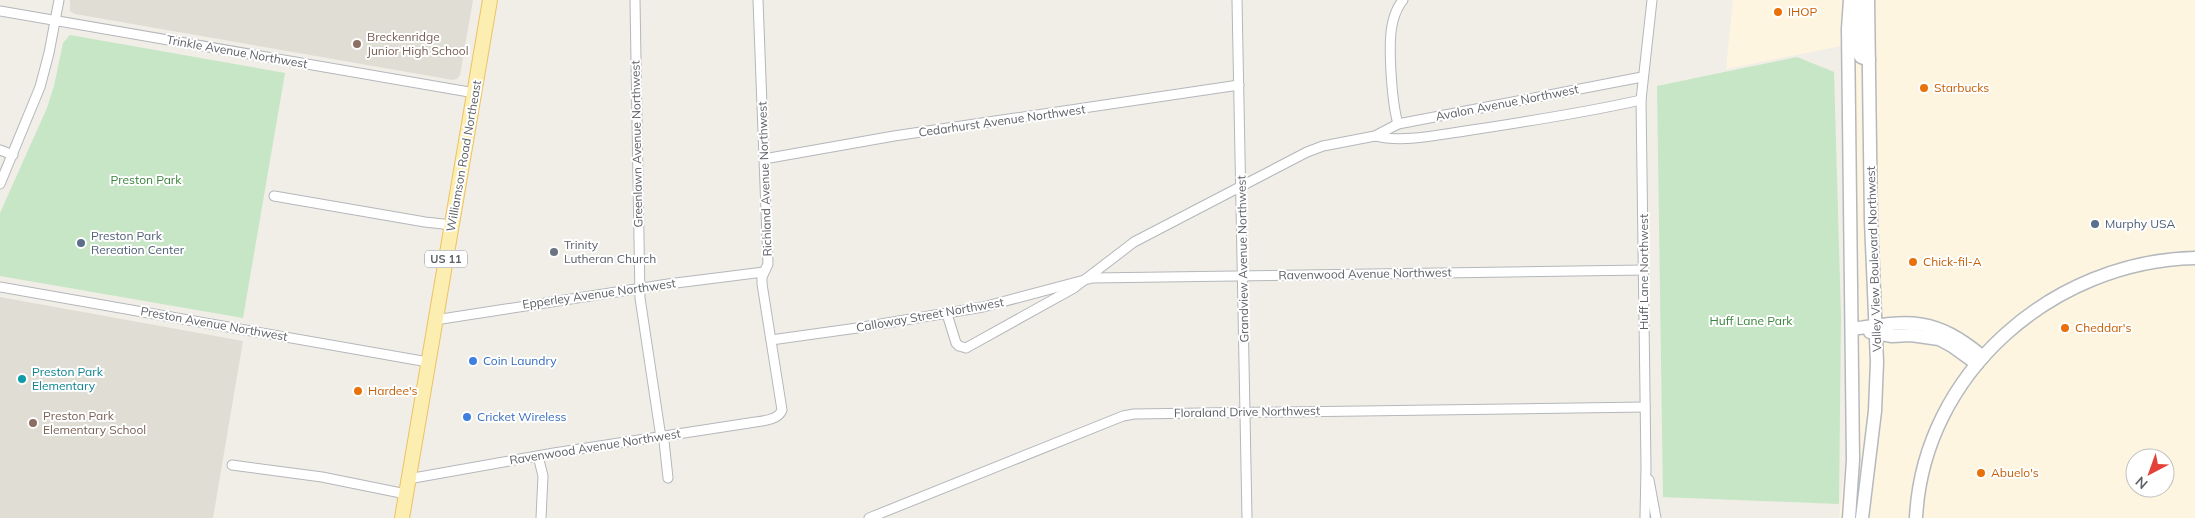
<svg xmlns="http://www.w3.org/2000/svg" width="2195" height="518" font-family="Mulish,sans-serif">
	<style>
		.commercial { fill: #fdf5df; fill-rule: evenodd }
		.education { fill: #e0ddd5 }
		.green { fill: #c6e6c5 }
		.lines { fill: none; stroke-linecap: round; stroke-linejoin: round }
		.street-casing { stroke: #b4b7bb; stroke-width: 11 }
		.secondary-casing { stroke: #b5b9be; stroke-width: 15 }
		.primary-casing { stroke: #edc263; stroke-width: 16 }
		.street { stroke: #fff; stroke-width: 9 }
		.secondary { stroke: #fff; stroke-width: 12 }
		.primary { stroke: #fceeb0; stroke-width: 14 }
		.food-dot { fill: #e8710a; stroke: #fff; stroke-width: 2 }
		.education-dot { fill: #8d6e63; stroke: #fff; stroke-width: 2 }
		.service-dot { fill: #5c6f8a; stroke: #fff; stroke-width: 2 }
		.worship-dot { fill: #6b7280; stroke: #fff; stroke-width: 2 }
		.shop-dot { fill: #3f7fe0; stroke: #fff; stroke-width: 2 }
		.culture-dot { fill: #0f9aa8; stroke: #fff; stroke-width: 2 }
		.labels { text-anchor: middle; stroke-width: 4; stroke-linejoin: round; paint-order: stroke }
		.shield { fill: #fff; stroke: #8e9195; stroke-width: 1 }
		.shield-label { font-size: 11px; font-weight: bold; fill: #5e6267 }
		.food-label { font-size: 12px; fill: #c56008; stroke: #fff; text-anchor: start }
		.education-label { font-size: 12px; fill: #785e54; stroke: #fff; text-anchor: start }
		.street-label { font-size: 12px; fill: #5e6267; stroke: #fff }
		.park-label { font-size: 12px; fill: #38843a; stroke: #fff }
		.service-label { font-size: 12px; fill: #4e5e75; stroke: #fff; text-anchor: start }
		.worship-label { font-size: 12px; fill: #5b616d; stroke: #fff; text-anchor: start }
		.shop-label { font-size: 12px; fill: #366cbe; stroke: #fff; text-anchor: start }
		.culture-label { font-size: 12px; fill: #0d838f; stroke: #fff; text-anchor: start }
	</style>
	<rect width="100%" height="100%" fill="#f0eee7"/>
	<path class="commercial" d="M1733,0H2195V518H1839L1846,455L1841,46L1726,69ZM2135,458H2165V488H2135Z"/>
	<g class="education">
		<path d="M70,0H473L460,75L457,79L453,80L75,14L70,11Z"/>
		<path d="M0,297L243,341L213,518H0Z"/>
	</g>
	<g class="green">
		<path d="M70,35L285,73L243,318L0,276V213L47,108L54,86L63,43Z"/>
		<path d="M1797,57L1834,72L1841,317L1839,504L1663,497L1657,86Z"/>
	</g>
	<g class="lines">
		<defs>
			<g id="street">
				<path d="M635,0L640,298L660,431L664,441L668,478"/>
				<path d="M1237,0L1247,518"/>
				<path d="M0,11L475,93"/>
				<path d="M1398,124C1392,103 1387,42 1393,21C1395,13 1398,6 1403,0"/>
				<path d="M1375,136C1403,143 1437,135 1465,131C1525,122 1583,113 1641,100"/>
				<path d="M0,150L13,155"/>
				<path d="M764,159L894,136L1239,85"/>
				<path d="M0,184L40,87L49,53L59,0"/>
				<path d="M274,196L425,222L452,225"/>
				<path d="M0,287L428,362"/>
				<path d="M947,314L956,343L959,346L966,348L1074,288L1134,242L1307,152L1323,146L1375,136L1398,124L1642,77"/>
				<path d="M435,320L668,284L764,272"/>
				<path d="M771,340L857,328L983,307L1092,278L1644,270"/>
				<path d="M538,456L543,476L541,518"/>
				<path d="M232,465L322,477L406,494"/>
				<path d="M408,479L554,453L749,423C760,421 778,421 782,410L762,284V277L768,264L758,0"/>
				<path d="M1649,480L1656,518"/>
				<path d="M869,518L1123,416L1134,414L1645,407"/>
				<path d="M1645,518L1646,467L1641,100L1652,0"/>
			</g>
			<g id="secondary">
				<path d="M1859,0L1858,52L1861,57L1869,60"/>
				<path d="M1852,329C1911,320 1935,317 1983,357"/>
				<path d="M1870,332L1892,336L1911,335L1939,339L1952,346L1977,364"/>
				<path d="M1849,518L1853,460L1848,29L1850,0"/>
				<path d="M1862,518L1875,411L1877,362L1871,221L1868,0"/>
				<path d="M1916,518C1923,373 2053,261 2195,258"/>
			</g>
			<path id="primary" d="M402,518L490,0"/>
		</defs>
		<use href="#street" class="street-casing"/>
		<use href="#secondary" class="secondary-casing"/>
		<use href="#primary" class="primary-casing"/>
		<use href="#street" class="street"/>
		<use href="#secondary" class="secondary"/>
		<use href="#primary" class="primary"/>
	</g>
	<g class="food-dot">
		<circle cx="1778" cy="12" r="5"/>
		<circle cx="1924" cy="88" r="5"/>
		<circle cx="1913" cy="262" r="5"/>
		<circle cx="2065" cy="328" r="5"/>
		<circle cx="358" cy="391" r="5"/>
		<circle cx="1981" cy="473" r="5"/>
	</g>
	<g class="education-dot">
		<circle cx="357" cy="44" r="5"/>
		<circle cx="33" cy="423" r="5"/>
	</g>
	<g class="service-dot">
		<circle cx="2095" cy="224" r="5"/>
		<circle cx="81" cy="243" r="5"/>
	</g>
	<circle class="worship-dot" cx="554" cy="252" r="5"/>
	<g class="shop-dot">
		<circle cx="473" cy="361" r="5"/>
		<circle cx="467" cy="417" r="5"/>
	</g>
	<circle class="culture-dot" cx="22" cy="379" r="5"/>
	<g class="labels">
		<rect class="shield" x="425" y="250.5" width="42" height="17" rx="4"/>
		<g class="shield-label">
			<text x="446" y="263">US 11</text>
		</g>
		<g class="food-label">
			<text x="1788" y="16">IHOP</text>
			<text x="1934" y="92">Starbucks</text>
			<text x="1923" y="266">Chick-fil-A</text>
			<text x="2075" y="332">Cheddar's</text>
			<text x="368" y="395">Hardee's</text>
			<text x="1991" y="477">Abuelo's</text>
		</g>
		<g class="education-label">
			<text x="367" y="41">Breckenridge<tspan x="367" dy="14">Junior High School</tspan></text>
			<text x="43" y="420">Preston Park<tspan x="43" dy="14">Elementary School</tspan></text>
		</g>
		<g class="street-label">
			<text transform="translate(237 52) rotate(10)" y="4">Trinkle Avenue Northwest</text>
			<text transform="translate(1507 103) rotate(-11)" y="4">Avalon Avenue Northwest</text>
			<text transform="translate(1002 121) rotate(-8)" y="4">Cedarhurst Avenue Northwest</text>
			<text transform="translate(637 144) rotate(-91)" y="4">Greenlawn Avenue Northwest</text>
			<text transform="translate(464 156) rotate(-80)" y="4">Williamson Road Northeast</text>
			<text transform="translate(765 179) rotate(-92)" y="4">Richland Avenue Northwest</text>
			<text transform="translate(1243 259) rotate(-91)" y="4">Grandview Avenue Northwest</text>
			<text transform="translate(1874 259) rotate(-92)" y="4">Valley View Boulevard Northwest</text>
			<text transform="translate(1644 272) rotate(-90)" y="4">Huff Lane Northwest</text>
			<text transform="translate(1365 274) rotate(-1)" y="4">Ravenwood Avenue Northwest</text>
			<text transform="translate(599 294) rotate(-8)" y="4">Epperley Avenue Northwest</text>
			<text transform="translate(930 315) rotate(-10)" y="4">Calloway Street Northwest</text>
			<text transform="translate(214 324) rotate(10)" y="4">Preston Avenue Northwest</text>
			<text transform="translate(1247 412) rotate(-1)" y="4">Floraland Drive Northwest</text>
			<text transform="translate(595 447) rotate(-9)" y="4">Ravenwood Avenue Northwest</text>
		</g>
		<g class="park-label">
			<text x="146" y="184">Preston Park</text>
			<text x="1751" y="325">Huff Lane Park</text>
		</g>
		<g class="service-label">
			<text x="2105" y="228">Murphy USA</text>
			<text x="91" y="240">Preston Park<tspan x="91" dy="14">Rereation Center</tspan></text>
		</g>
		<g class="worship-label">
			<text x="564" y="249">Trinity<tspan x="564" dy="14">Lutheran Church</tspan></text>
		</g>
		<g class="shop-label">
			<text x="483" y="365">Coin Laundry</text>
			<text x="477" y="421">Cricket Wireless</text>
		</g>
		<g class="culture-label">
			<text x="32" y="376">Preston Park<tspan x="32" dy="14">Elementary</tspan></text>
		</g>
	</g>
	<g transform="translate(2150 473) rotate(221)"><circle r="24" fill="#ffffff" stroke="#bfc0c2"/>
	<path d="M0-4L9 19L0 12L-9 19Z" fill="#e44139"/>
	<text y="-8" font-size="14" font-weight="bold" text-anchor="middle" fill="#5e6267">N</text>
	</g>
</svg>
